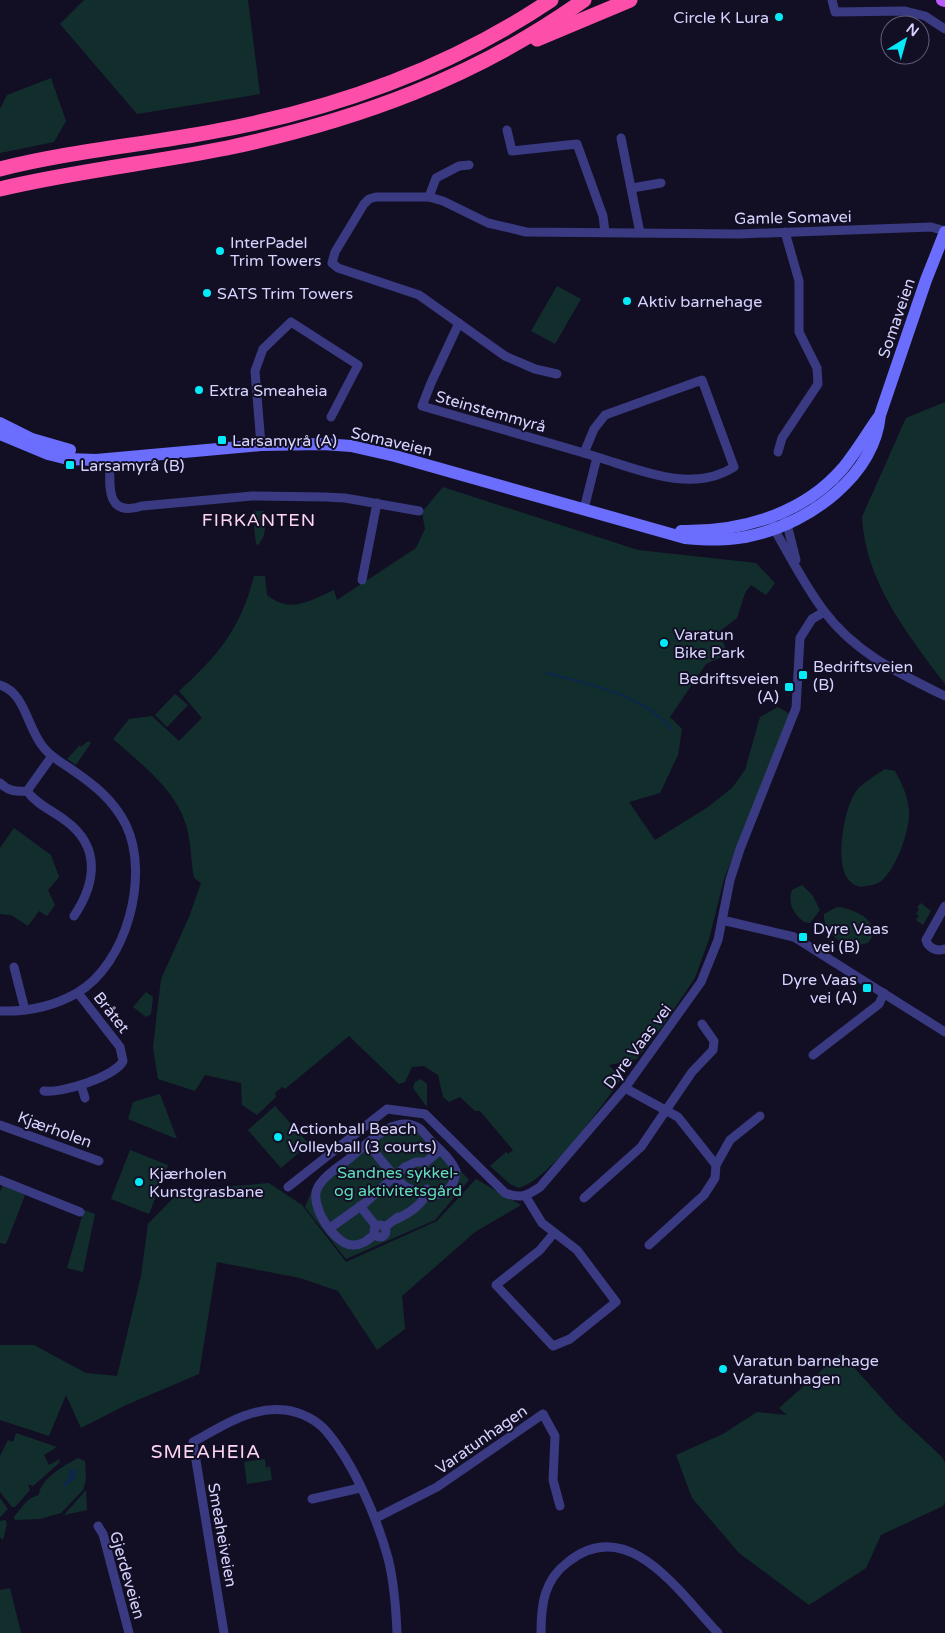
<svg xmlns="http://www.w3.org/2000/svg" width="945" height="1633" font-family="'Varela Round',sans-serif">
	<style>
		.green { fill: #122e2c }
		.water { fill: #0e2749 }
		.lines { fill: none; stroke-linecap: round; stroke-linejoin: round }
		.stream { stroke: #0e2749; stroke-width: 2.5 }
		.minor { stroke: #3a3a83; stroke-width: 9 }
		.secondary { stroke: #6b6dfd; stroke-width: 12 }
		.primary { stroke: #ba5bfd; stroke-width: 12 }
		.motorway { stroke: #fd4fa9; stroke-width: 15 }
		.poi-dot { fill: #04eaf9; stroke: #120f24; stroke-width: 2 }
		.labels { text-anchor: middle; stroke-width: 4; stroke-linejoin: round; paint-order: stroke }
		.poi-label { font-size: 16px; fill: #d6d3fe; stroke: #120f24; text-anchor: start }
		.street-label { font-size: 16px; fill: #d6d3fe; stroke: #120f24 }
		.park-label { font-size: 16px; fill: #5fdeb9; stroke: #120f24 }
		.neighbourhood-label { font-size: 18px; letter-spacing: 1px; fill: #fed5f1; stroke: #120f24 }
		.quarter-label { font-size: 19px; letter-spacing: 1px; fill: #fed5f1; stroke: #120f24 }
	</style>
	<rect width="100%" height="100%" fill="#120f24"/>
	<g class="green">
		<path d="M84,0H248L260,94L137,114L60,24Z"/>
		<path d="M51,78L66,121L54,142L0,153V109L7,95Z"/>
		<path d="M557,286L581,299L555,344L531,331Z"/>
		<path d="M945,402V684C908,635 865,581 862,517L906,418Z"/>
		<path d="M443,487L638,550L756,563L775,583L766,595L751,585L745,593L737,618L719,632L728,654L706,664L670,717L682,729L678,755L660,793L629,802L655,840L708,807L732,788L745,770L760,717L778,707L790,714L724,879L709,939L695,978L664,1024L637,1059L609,1065L621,1079C602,1106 549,1181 518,1188L510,1184L490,1166L506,1152L508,1154L513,1150L480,1111H475L460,1097L449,1102L443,1097L438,1075L424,1066L412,1067L405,1082L399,1084L349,1036L285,1089L282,1087L275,1093L276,1097L257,1115L242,1105L241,1083L205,1075L195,1091L158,1079L153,1047L161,979L189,917L201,883L194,878C191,861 191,844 187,828C177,790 141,764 113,739L129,719L152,716L179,741L202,718L179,691C218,656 241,628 254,576H265L267,595C291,614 309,601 334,590L337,600L416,548L425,529L422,512Z"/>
		<path d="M255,511H264C266,523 267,535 258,545L256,544L254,526L256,523Z"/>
		<path d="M175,694L188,705L167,727L155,715Z"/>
		<path d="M88,741L91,743L76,765L67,759L80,745L81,747Z"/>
		<path d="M885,769L895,771C902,784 908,796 909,811C910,831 896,870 880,882C875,885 867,886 861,887C858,886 853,885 851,882C833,868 844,806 857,790C864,782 876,775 885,769Z"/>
		<path d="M14,828L51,855L59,877L48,890L55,905L47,916L39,911L28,926L11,915L0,914V848Z"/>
		<path d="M802,885L813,896L820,910L810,923L804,922C794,914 787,903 792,890Z"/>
		<path d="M921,903L931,911L923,925L916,920L919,916L916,914L919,909L917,907Z"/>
		<path d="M837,907C853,908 885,922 868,943L849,947C836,940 823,930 824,914Z"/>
		<path d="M146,992L153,997L151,1014L146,1017L133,1007Z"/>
		<path d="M421,1079L427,1084V1107L413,1088L415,1082Z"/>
		<path d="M160,1094L177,1139L128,1119L133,1102Z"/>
		<path d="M275,1106L309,1144L281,1168L248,1130Z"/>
		<path d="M390,1122L421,1127L469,1180L435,1220L346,1259L305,1207L315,1183Z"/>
		<path d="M130,1150L168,1165L149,1214L111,1199Z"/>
		<path d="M476,1179L521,1205L475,1232L402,1296L405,1329L377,1350L338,1291L300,1278L217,1262L199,1374L126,1405L81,1428L66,1395L49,1436L0,1420V1345H34L86,1373L117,1376L141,1276L148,1224L180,1191L269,1183L302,1205L346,1262L437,1221Z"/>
		<path d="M3,1185L25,1195L6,1244L0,1243V1192Z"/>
		<path d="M84,1210L95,1214L83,1272L67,1268Z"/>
		<path d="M841,1353L896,1414L943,1458L945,1463V1502L943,1506L881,1535L866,1568L809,1605L739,1553L692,1498L676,1455L723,1434L757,1412L787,1415L779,1408Z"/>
		<path d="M16,1433L57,1447L44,1455L49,1465L60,1459L59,1463L33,1486L28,1484L30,1490L15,1507H12L0,1492V1456L8,1440L13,1442Z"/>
		<path d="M78,1458L85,1461L86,1479L83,1490L61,1513L40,1519L15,1520L14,1517C24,1506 25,1499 39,1495C40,1479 65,1465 78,1458Z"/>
		<path d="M265,1459L266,1468L270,1466L272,1480L247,1484L244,1462Z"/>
		<path d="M86,1490L87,1510L64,1515Z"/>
		<path d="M0,1498L8,1509L0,1517Z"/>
		<path d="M5,1520L7,1523L3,1540L0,1537V1521Z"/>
		<path d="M10,1588L21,1633H0V1590Z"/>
	</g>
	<path class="water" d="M70,1469L76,1470V1478L65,1487L63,1485L68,1478Z"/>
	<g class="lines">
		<path class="stream" d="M547,673C590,685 641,693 671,729"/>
		<g class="minor">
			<path d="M832,0L835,12L905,11L925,16L945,29"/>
			<path d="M507,130L512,151L577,144L603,216L605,232"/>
			<path d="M621,138L640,233"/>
			<path d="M632,188L661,183"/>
			<path d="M429,197L436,178L459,166L469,165"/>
			<path d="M459,323L431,383L422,406L584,453"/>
			<path d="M557,374L535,369L505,356L419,295L338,268L332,263L335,252L364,204L369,199L376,197H429L443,201L488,223L526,232L739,234L931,227L945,231"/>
			<path d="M261,445L255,371L263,349L291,322L358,365L331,417"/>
			<path d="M778,452L782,438L818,384L817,368L799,332V281L785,232"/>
			<path d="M110,458C110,484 104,518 142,506L252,496L325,497L345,498L419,511"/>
			<path d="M584,509L597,457C640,470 692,494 734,467L702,380L605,415L594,429L584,453L597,457"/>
			<path d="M784,521L787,524L796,560"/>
			<path d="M774,525V529C790,556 805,586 824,611C855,653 900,674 945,696"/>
			<path d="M362,580L377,503"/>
			<path d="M0,685C26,693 27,729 44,748C51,757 61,762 71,769C93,784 113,799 126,825C150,875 127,964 77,993C54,1006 26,1012 0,1011"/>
			<path d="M0,783C8,791 16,792 27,791L52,756"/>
			<path d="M27,791C36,804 53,811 66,821C101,847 96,883 74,916"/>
			<path d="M945,906L926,940C928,948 937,952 945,949"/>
			<path d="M722,920L794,937L945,1032"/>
			<path d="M14,967L25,1010"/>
			<path d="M813,1055L879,1004L884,993"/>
			<path d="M81,1085L85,1098"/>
			<path d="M625,1088L678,1117L716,1165"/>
			<path d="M44,1091C61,1094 116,1076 123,1061L120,1047L78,993"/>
			<path d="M0,1125L99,1161"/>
			<path d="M368,1143C373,1151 399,1183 406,1187C428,1199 453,1200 456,1171C451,1159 441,1151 432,1142C428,1138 423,1131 419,1128C395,1113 367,1144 350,1158C340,1166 323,1176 317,1189C310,1206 334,1244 352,1245C361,1246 368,1240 375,1234"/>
			<path d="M0,1180L80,1212"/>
			<path d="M288,1187L387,1109L425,1114L505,1193C520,1199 527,1196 540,1187L625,1088L701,982L718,940L730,880L740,849L796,708L800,638L812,619L824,612"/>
			<path d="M526,1197L542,1223L577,1250L616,1302L570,1339L553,1346L496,1285L540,1250L554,1233"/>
			<path d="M584,1198L641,1147L692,1072L713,1050L714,1041L702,1024"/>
			<path d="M360,1206L376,1226"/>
			<path d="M395,1220C407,1214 426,1204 427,1189"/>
			<circle cx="380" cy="1231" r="6"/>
			<path d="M385,1227L398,1217"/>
			<path d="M330,1228L365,1203L405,1167L416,1162H426L440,1150"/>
			<path d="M649,1245L704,1195L715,1178L716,1165L730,1140L760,1116"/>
			<path d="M312,1499L360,1488"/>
			<path d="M376,1518L437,1487L543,1414L555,1436L553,1480L560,1506"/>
			<path d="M98,1526L103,1534L129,1633"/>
			<path d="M224,1633L193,1442C221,1427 251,1406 285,1410C301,1412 317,1420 327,1432C354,1464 377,1518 388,1558C394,1582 396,1608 397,1633"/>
			<path d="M541,1633C541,1604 544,1580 568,1562C629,1513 681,1595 718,1633"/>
		</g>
		<g class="secondary">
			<path d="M0,423L32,439L70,450"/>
			<path d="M0,434L48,454L68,459L96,460L261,445L323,444L351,446L395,456L685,538C708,540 731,541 754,535C810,522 874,476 880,415L926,280L945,232"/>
			<path d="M681,531C740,532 803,515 843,468C856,452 866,435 878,418"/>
		</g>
		<path class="primary" d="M942,0L945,1"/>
		<g class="motorway">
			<path d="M537,39L630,0"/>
			<path d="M0,169C71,151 144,145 216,131C335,109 450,68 551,0"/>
			<path d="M0,189C75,171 152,163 227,148C357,120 475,78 584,0"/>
		</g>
	</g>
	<g class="poi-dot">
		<circle cx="779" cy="17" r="5"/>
		<circle cx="220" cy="251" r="5"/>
		<circle cx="207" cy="293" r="5"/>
		<circle cx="627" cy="301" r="5"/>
		<circle cx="199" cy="390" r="5"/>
		<rect x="217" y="435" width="10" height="10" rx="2.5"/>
		<rect x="65" y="460" width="10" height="10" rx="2.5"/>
		<circle cx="664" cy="643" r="5"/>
		<rect x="798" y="670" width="10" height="10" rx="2.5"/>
		<rect x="784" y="682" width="10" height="10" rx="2.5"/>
		<rect x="798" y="932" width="10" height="10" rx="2.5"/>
		<rect x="862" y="983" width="10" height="10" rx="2.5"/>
		<circle cx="278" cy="1137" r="5"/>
		<circle cx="139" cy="1182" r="5"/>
		<circle cx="723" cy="1369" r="5"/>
	</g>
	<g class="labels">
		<g class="poi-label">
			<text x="769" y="23" text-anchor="end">Circle K Lura</text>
			<text x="230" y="248">InterPadel<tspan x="230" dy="18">Trim Towers</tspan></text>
			<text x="217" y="299">SATS Trim Towers</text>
			<text x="637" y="307">Aktiv barnehage</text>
			<text x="209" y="396">Extra Smeaheia</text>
			<text x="232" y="446">Larsamyrå (A)</text>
			<text x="80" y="471">Larsamyrå (B)</text>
			<text x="674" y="640">Varatun<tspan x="674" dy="18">Bike Park</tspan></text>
			<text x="813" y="672">Bedriftsveien<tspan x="813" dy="18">(B)</tspan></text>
			<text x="779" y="684" text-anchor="end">Bedriftsveien<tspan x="779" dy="18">(A)</tspan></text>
			<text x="813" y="934">Dyre Vaas<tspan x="813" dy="18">vei (B)</tspan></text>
			<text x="857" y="985" text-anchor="end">Dyre Vaas<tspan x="857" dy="18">vei (A)</tspan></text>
			<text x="288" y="1134">Actionball Beach<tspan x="288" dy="18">Volleyball (3 courts)</tspan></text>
			<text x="149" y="1179">Kjærholen<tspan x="149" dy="18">Kunstgrasbane</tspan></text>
			<text x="733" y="1366">Varatun barnehage<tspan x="733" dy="18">Varatunhagen</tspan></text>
		</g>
		<g class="street-label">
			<text transform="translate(793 217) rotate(-1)" y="6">Gamle Somavei</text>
			<text transform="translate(896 318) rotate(-71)" y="6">Somaveien</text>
			<text transform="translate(491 411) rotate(16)" y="6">Steinstemmyrå</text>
			<text transform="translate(392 441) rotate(13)" y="6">Somaveien</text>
			<text transform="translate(112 1012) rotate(52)" y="6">Bråtet</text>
			<text transform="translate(637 1046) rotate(-53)" y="6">Dyre Vaas vei</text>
			<text transform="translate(55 1129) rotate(20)" y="6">Kjærholen</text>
			<text transform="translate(481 1439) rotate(-35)" y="6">Varatunhagen</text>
			<text transform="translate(223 1535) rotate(80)" y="6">Smeaheiveien</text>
			<text transform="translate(128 1575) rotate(74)" y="6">Gjerdeveien</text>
		</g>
		<g class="park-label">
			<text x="398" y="1178">Sandnes sykkel-<tspan x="398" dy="18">og aktivitetsgård</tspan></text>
		</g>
		<g class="neighbourhood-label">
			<text x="259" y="526">FIRKANTEN</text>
		</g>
		<g class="quarter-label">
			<text x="206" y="1458">SMEAHEIA</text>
		</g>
	</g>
	<g transform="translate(905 40) rotate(37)"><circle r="24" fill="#120f24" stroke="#605d7b"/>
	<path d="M0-4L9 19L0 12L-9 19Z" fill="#04eaf9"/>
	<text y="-8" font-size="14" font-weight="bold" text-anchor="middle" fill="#d6d3fe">N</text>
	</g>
</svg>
